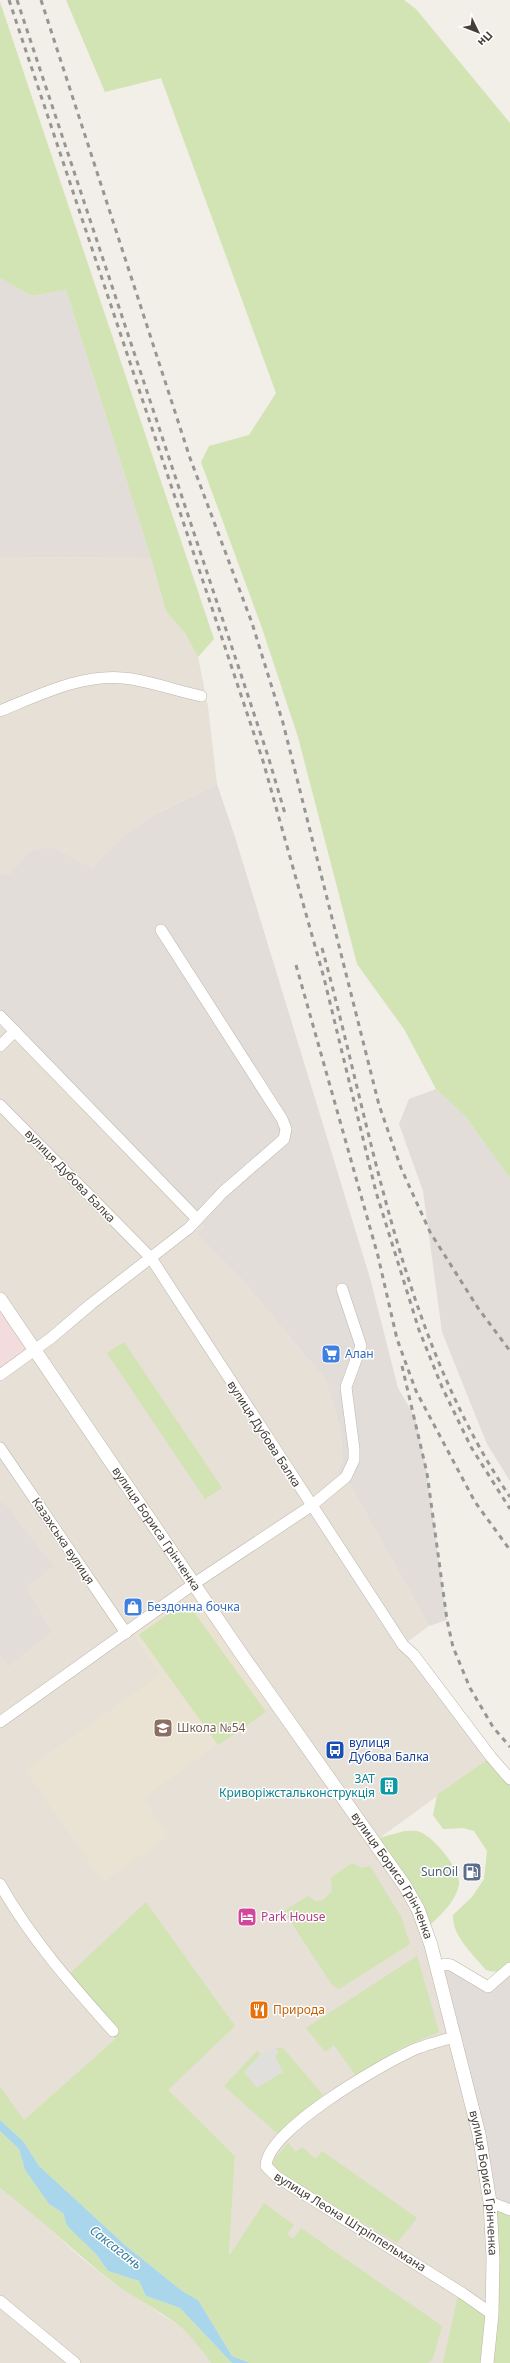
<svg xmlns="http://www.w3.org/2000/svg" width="510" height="2363" font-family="'Noto Sans',sans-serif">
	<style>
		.residential { fill: #e6e0d6 }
		.industrial { fill: #e2ddd9 }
		.education { fill: #eae2d3 }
		.medical { fill: #f2dddc }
		.green { fill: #d2e3b4 }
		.parking { fill: #e1dfdc }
		.water { fill: #a9d6ea }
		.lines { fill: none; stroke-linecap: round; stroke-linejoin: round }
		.minor-casing { stroke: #bdb5ab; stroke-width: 12 }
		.tertiary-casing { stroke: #bdb5ab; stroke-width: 14 }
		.minor { stroke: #fff; stroke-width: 11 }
		.tertiary { stroke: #fff; stroke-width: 13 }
		.rail { stroke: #969696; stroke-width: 3; stroke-dasharray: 5 5; stroke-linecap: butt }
		.labels { text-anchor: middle; stroke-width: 3; stroke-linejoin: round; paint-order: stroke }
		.street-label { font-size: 12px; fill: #453e37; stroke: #fff }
		.shop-label { font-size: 12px; fill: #366cbe; stroke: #fff; text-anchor: start }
		.education-label { font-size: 12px; fill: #785e54; stroke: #fff; text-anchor: start }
		.transit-label { font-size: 12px; fill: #164399; stroke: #fff; text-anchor: start }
		.culture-label { font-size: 12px; fill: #0d838f; stroke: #fff; text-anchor: end }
		.service-label { font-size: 12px; fill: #4e5e75; stroke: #fff; text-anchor: end }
		.hotel-label { font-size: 12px; fill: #b23c85; stroke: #fff; text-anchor: start }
		.food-label { font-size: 12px; fill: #c56008; stroke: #fff; text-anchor: start }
		.water-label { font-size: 13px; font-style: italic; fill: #377da0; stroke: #fff }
	</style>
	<rect width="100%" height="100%" fill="#f2eee8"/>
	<g class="residential">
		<path d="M0,557L151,558L166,611L185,633L198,657L208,707L217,784L156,814L92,868L79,863L28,852L11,873L0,874Z"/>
		<path d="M0,1016L197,1219L204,1227L196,1234L243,1281L325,1379L340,1427L343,1461L337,1472L350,1485L429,1626L403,1645L491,1757L374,1842L418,1909L490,2201L487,2363H386L229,2257L235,2156L115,2039L24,2120L0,2086Z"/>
		<path d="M0,2188L27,2208L80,2257L113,2283L178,2325L194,2339L211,2363H0Z"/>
	</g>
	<g class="industrial">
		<path d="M0,278L32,296L66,290L151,558L0,557Z"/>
		<path d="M217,784L235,837L370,1278L398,1388L415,1417L427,1473L447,1620L429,1626L350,1485L337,1472L343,1461L340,1427L325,1379L243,1281L196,1234L204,1227L197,1219L0,1016V874L11,873L28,852L51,847L92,868L129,832L156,814Z"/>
		<path d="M436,1089L465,1116L510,1178V1481L487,1444L442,1332L423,1191L399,1124L409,1099Z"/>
		<path d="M0,1502L5,1504L53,1566L26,1587L51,1632L9,1666L0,1656Z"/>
		<path d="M445,1964L488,1987L510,1968V2210L490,2202L437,1968Z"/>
	</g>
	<path class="education" d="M195,1583L276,1703L143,1798L169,1836L103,1882L25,1770L160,1675L131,1630Z"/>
	<path class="medical" d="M0,1299L35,1351L0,1375Z"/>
	<g class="green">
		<path d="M66,0H404L416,9L510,123V1178L465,1116L436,1089L404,1029L357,964L298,737L262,628L201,462L209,446L249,435L276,393L161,78L105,92Z"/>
		<path d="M0,2L214,639L198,657L185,633L166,611L151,558L66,290L32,296L0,278Z"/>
		<path d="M124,1342L222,1488L205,1499L107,1353Z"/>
		<path d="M186,1601L266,1712L218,1745L139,1635Z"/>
		<path d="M491,1757L510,1779V1968C504,1973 493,1972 486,1970C473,1954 452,1936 453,1915L472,1897L484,1879L487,1851L474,1831L463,1828L443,1829L433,1815L437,1795Z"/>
		<path d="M405,1831C410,1831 416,1830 420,1832C434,1837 462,1871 459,1885C455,1903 438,1918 425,1929L374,1842L382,1837Z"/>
		<path d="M352,1863L362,1868L370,1866L401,1917L410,1944L339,1989L332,1985L284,1911L308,1896L315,1901L323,1900L332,1891L331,1878Z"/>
		<path d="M146,1902L235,2026L168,2090L235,2156L229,2256L264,2203L294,2225L287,2234L293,2239L301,2228L442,2326L433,2358L428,2363H250L232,2356L198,2300L182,2291L125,2245L39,2166L23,2141L0,2120V2086L24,2120L115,2039L66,1977Z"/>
		<path d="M417,1956L439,2032L399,2049L356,2076L334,2045L325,2052L306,2028Z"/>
		<path d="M275,2048H283L323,2095L279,2135L224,2086L257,2051L261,2054L244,2072L283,2073L275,2057L278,2051Z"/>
		<path d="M0,2131L19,2149L25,2170L49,2204L63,2213L67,2226L96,2254L108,2271L139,2281L146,2296L180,2308L232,2363H211C201,2349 191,2335 177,2324C156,2308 131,2297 110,2280C73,2251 39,2217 0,2188Z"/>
		<path d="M288,2143L296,2152L302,2147L316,2159L322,2151L417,2218L397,2243L276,2171L273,2163L275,2158Z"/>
		<path d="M490,2202L510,2210V2363H443L459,2291L491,2314Z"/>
	</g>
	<path class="parking" d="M275,2048L279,2051L275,2058L283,2072L257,2088L244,2072L261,2054Z"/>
	<path class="water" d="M0,2120L23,2141L39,2166L125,2245L182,2291L198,2300L232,2356L250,2363H232L180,2308L146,2296L139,2281L108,2271L96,2254L67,2226L63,2213L49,2204L25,2170L19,2149L0,2131Z"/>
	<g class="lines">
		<defs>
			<g id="minor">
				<path d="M0,711C41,694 87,671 132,679C155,683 178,691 201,696"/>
				<path d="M0,1016L197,1219"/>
				<path d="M0,1046L15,1031"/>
				<path d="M0,1105L151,1258L403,1645L414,1655L491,1757L510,1779"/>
				<path d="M0,1375L51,1338L91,1304L189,1228L223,1192L284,1139L286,1129L282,1119L161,930"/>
				<path d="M0,1448L126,1633"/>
				<path d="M0,1722L195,1583L311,1506L346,1477L354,1460V1449L346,1387L361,1346L342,1289"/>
				<path d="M0,1884C30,1938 72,1985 113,2031"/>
				<path d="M437,1968L445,1964L451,1965L488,1987L510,1968"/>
				<path d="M455,2037C440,2041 424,2045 411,2051C379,2066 267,2130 266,2166L277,2177L462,2293L492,2314"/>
				<path d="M490,2202L510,2210"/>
				<path d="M0,2301L75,2363"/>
			</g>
			<g id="tertiary">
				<path id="s1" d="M0,1299L240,1652L405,1886L418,1909L431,1945L479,2134L490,2202L493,2258L492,2314L487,2363"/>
			</g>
		</defs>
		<use href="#minor" class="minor-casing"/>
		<use href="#tertiary" class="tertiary-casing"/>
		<use href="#minor" class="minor"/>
		<use href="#tertiary" class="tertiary"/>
		<g class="rail">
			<path d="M9,0L263,761L324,978L376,1192L419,1330L442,1387L471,1447L510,1509"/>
			<path d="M17,0L268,756L286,817"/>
			<path d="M41,0L190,458L252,623L283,723L379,1105L401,1168L430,1232L478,1308L510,1351"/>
			<path d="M322,948C373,1133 400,1334 510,1497"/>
			<path d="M296,965L378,1256L397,1339L416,1391L475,1502L510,1550"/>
			<path d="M402,1366L427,1473L447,1620L453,1647L470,1688L493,1727L510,1747"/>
		</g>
	</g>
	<defs>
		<symbol id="supermarket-square" viewBox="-11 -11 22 22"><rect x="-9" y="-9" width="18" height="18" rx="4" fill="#3f7fe0" stroke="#fff"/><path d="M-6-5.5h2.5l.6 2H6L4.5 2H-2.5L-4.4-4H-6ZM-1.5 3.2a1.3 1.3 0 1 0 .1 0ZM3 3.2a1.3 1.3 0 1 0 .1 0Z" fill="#fff"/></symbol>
		<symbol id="shop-square" viewBox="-11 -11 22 22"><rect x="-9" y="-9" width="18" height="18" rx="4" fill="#3f7fe0" stroke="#fff"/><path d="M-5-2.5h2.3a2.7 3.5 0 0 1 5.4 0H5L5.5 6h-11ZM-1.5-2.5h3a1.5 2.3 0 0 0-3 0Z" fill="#fff"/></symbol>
		<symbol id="school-square" viewBox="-11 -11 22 22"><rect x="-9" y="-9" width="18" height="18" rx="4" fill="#8d6e63" stroke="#fff"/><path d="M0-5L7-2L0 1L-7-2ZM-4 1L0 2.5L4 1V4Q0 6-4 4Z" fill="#fff"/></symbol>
		<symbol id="bus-square" viewBox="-11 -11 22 22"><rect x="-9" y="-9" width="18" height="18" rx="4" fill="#1a4fb4" stroke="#fff"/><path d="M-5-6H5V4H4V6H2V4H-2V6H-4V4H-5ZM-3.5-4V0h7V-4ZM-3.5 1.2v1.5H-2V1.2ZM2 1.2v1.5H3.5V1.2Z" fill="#fff"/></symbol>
		<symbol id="building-square" viewBox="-11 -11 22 22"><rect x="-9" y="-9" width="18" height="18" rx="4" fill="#0f9aa8" stroke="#fff"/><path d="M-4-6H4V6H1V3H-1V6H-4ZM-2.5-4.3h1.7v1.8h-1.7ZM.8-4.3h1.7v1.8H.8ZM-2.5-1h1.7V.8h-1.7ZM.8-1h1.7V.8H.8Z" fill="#fff"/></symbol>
		<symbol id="fuel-square" viewBox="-11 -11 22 22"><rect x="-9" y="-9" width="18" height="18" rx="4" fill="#5c6f8a" stroke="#fff"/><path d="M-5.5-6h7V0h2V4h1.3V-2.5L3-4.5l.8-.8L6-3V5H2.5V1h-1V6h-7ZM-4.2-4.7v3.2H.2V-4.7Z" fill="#fff"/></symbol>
		<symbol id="hotel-square" viewBox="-11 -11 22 22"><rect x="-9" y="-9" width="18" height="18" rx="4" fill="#d1479c" stroke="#fff"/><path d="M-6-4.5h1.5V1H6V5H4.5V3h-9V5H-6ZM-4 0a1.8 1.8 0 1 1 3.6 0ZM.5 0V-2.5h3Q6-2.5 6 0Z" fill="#fff"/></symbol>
		<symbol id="restaurant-square" viewBox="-11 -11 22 22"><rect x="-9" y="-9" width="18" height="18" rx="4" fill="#e8710a" stroke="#fff"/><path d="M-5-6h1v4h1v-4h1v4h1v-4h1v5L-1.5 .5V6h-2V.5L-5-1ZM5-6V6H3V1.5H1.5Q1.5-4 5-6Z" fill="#fff"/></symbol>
	</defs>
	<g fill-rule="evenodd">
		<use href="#supermarket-square" x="320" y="1343" width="22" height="22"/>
		<use href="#shop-square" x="122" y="1596" width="22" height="22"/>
		<use href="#school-square" x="152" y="1717" width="22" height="22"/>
		<use href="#bus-square" x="324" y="1739" width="22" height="22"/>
		<use href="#building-square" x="378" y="1775" width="22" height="22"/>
		<use href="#fuel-square" x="461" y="1861" width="22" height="22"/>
		<use href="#hotel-square" x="236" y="1906" width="22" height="22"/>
		<use href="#restaurant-square" x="248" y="1999" width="22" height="22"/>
	</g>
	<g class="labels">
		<g class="street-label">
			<text transform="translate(70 1176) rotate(46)" y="4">вулиця Дубова Балка</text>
			<text transform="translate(264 1434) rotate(57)" y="4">вулиця Дубова Балка</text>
			<text dy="4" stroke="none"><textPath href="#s1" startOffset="278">вулиця Бориса Грінченка</textPath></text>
			<text transform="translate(63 1541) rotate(56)" y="4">Казахська вулиця</text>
			<text dy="4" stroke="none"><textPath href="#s1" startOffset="698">вулиця Бориса Грінченка</textPath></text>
			<text dy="4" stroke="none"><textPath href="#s1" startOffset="1022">вулиця Бориса Грінченка</textPath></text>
			<text transform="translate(350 2222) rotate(32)" y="4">вулиця Леона Штріппельмана</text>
		</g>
		<g class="shop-label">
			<text x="345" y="1358">Алан</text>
			<text x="147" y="1611">Бездонна бочка</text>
		</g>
		<g class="education-label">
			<text x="177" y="1732">Школа №54</text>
		</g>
		<g class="transit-label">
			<text x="349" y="1747">вулиця<tspan x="349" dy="14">Дубова Балка</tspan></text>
		</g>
		<g class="culture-label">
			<text x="375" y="1783">ЗАТ<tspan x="375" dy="14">Криворіжстальконструкція</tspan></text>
		</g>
		<g class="service-label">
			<text x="458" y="1876">SunOil</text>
		</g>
		<g class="hotel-label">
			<text x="261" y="1921">Park House</text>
		</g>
		<g class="food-label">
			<text x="273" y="2014">Природа</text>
		</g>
		<g class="water-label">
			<text transform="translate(116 2247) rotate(38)" y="5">Саксагань</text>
		</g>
	</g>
	<g transform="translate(478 32) rotate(133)" stroke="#ffffff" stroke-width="3" paint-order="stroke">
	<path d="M0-3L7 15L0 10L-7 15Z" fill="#453e37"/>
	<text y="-6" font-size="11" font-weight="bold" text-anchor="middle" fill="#453e37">Пн</text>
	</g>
</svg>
